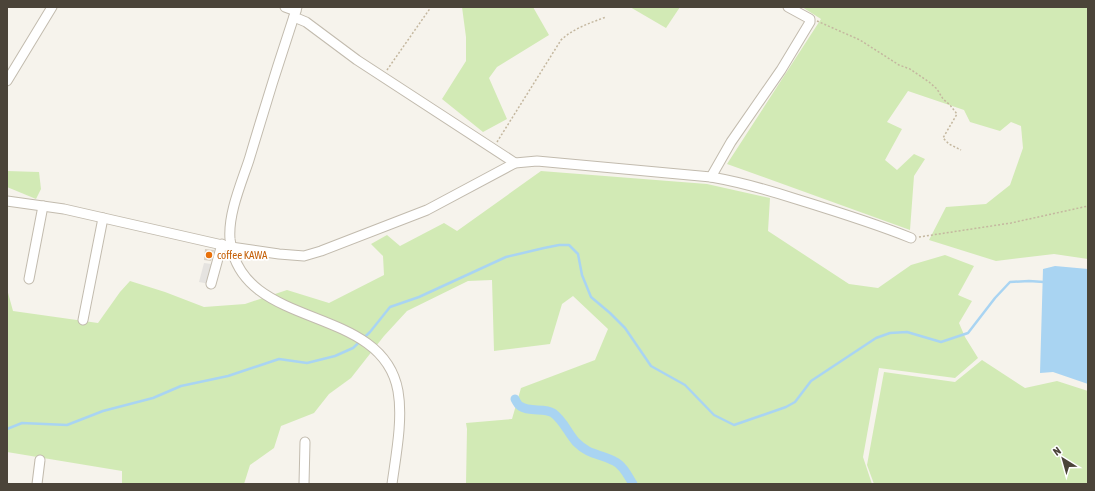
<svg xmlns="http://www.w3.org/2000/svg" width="1095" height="491" font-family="'Asap Condensed',sans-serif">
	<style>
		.green { fill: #d2eab5 }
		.parking { fill: #e5e3e0 }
		.water { fill: #a9d4f2 }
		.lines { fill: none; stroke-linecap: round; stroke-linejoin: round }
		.stream { stroke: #a9d4f2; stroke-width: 2.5 }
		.canal { stroke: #a9d4f2; stroke-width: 9 }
		.building { fill: #d8cfc1 }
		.minor-casing { stroke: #c2bbae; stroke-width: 11 }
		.path { stroke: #c4b79f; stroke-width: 1.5; stroke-dasharray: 2 2; stroke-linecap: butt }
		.minor { stroke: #fff; stroke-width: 9 }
		.food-dot { fill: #e8710a; stroke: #fff; stroke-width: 1.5 }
		.labels { text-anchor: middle; stroke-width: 3.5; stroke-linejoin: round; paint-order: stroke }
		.food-label { font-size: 11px; fill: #c56008; stroke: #fff; text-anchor: start }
	</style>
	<rect width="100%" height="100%" fill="#f6f3ec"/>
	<g class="green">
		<path d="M462,7H533L549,35L497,67L489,78L507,119L483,132L442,99L466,61V37Z"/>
		<path d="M630,7H680L666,28Z"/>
		<path d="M802,7H1088V259L1054,254L996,261L929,240L946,207L986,204L1010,185L1023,148L1021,126L1011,122L1000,131L970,122L964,110L908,91L887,122L902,129L885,160L897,170L914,154L925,159L914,176L910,230L727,164L821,19Z"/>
		<path d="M7,171L39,172L41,189L36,199L7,187Z"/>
		<path d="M541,171L707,184L770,198L768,231L849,284L878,288L911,265L945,255L974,266L958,295L972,301L959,323L965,337L978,358L955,378L879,368L863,457L872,484H466L467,429L466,423L512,419L521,388L595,360L608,329L573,296L562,304L550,344L494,351L492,280L468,281L407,311L384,336L351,378L329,394L314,413L281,426L274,448L250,465L244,484H122V471L7,452V289L13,311L98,323L120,292L130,281L165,292L204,307L245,304L287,290L329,303L384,275L383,256L371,244L387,235L400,246L444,223L457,231Z"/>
		<path d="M982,360L1025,388L1057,381L1088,391V484H874L867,465L884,372L955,382Z"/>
	</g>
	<path class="parking" d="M204,263L219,265L215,285L199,282Z"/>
	<path class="water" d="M1055,266L1088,269V384L1053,372L1040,373L1043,269Z"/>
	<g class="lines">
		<path class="stream" d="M7,429L22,423L67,425L103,411L153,398L181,386L228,376L279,359L307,363L335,356L353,348L370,332L390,307L419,297L506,257L544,248L559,245H569L578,254L582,275L591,297L610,313L625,328L651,366L685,385L714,415L734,425L786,407L795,402L811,381L876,338L890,333L907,332L941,342L968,333L995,298L1010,282L1029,281L1044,282"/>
		<path class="canal" d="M515,399C516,401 518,405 520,406C530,413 544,407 553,413C563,420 568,433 576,442C590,456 599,453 614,461C623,465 628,476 633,484"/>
	</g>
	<path class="building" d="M205,249L214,250L211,261L204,260Z"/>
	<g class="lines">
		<defs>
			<g id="minor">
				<path d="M285,7L296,11"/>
				<path d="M297,7C280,58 264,109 249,160C241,184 228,214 230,239C240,332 382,302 398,391C403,419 396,455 392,484"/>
				<path d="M294,17L306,22L357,60L515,163"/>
				<path d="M7,81L52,7"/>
				<path d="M711,177L731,142L781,70L810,22V19L788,7"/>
				<path d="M7,201L64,209L231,247L279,254L304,256L321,251L427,210L515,163L537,161L711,177C740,182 768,190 796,199C835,211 874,223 911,238"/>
				<path d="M29,279L43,206"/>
				<path d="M211,284L222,244"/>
				<path d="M83,320L103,218"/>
				<path d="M37,484L40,460"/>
				<path d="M304,484L305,442"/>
			</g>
		</defs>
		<use href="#minor" class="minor-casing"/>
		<g class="path">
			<path d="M817,21L860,40L899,65L910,69L929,82L937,89L943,99L950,105L957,114L943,138L949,144L961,150"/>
			<path d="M387,70L431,7"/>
			<path d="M497,142L561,40C574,28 590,23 606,17"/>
			<path d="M919,237L1011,223L1088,206"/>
		</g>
		<use href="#minor" class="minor"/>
	</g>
	<circle class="food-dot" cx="209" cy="255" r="4"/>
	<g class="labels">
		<g class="food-label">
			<text x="217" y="259">coffee KAWA</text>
		</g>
	</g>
	<rect width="1095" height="491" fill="none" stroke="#4b4439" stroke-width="16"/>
	<g transform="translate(1063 459) rotate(323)" stroke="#ffffff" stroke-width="3" paint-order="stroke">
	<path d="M0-3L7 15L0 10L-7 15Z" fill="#4b4439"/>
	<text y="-6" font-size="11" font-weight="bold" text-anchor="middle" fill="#4b4439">N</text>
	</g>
</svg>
